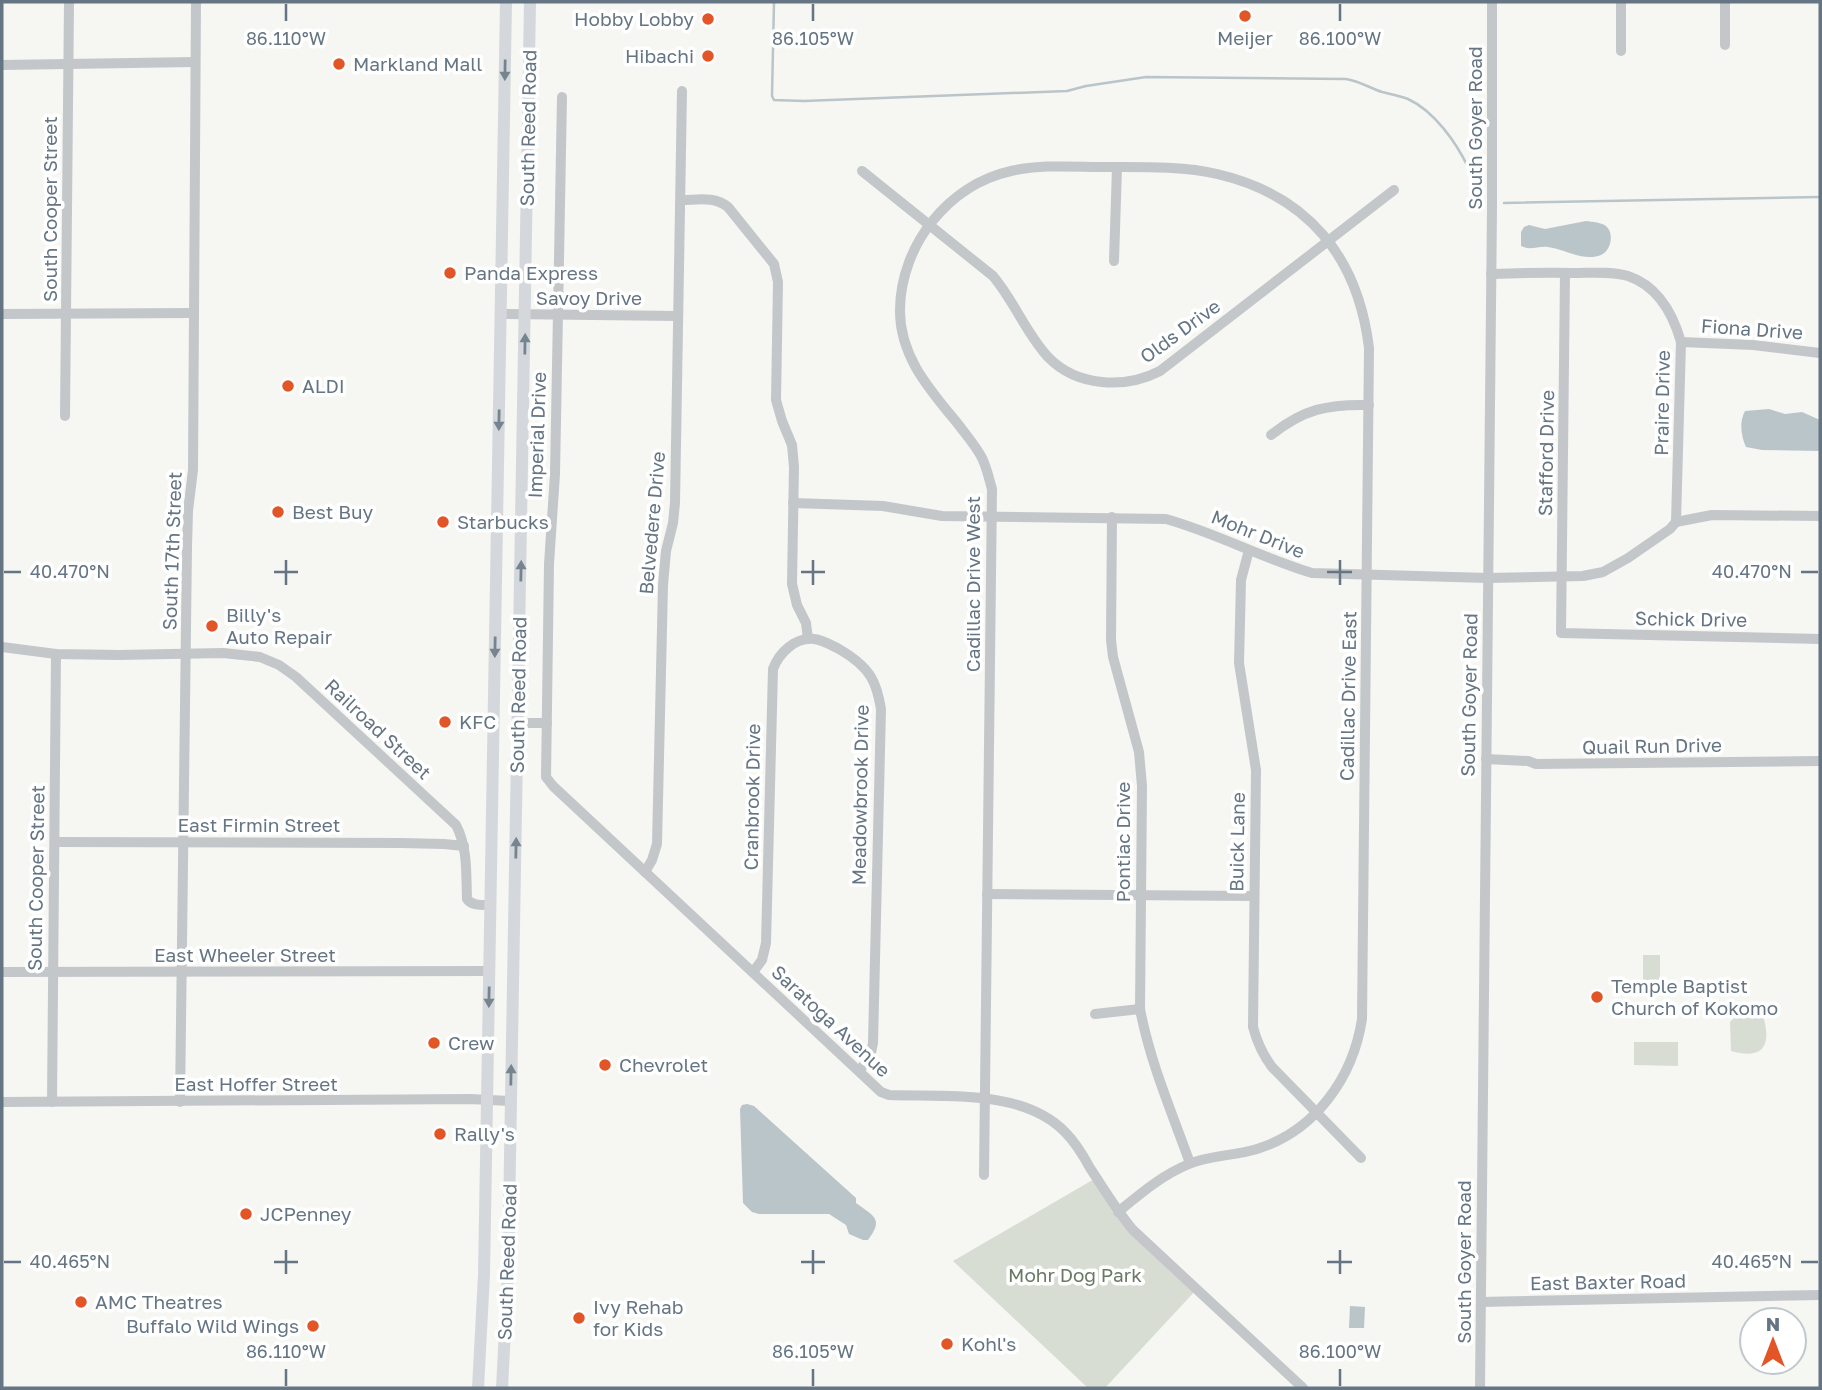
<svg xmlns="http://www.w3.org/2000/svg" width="1822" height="1390" font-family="'Golos Text',sans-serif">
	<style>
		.green { fill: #d7ddd3 }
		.water { fill: #bac5c9 }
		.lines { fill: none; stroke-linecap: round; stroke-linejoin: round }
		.stream { stroke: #bac5c9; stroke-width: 2.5 }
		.minor { stroke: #c3c7ca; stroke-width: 10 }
		.major { stroke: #d4d8dc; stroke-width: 12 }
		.oneway { fill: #768490 }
		.ticks { fill: none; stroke: #657583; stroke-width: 2.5 }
		.poi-dot { fill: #e25526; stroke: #fff; stroke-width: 2.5 }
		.labels { text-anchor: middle; stroke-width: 7; stroke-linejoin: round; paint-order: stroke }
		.poi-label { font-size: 19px; fill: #657583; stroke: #fff; text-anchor: start }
		.street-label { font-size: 19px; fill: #657583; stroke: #fff }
		.park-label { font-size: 19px; fill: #687a64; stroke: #fff }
		.ticks-label { font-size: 18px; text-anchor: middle; fill: #657583; stroke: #fff; stroke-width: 7; stroke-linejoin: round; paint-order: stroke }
	</style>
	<rect width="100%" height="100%" fill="#f6f6f2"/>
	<g class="green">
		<rect x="1643" y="955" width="17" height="25"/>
		<path d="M1736,1016H1763C1772,1046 1763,1060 1731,1051L1730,1022Z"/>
		<path d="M1634,1042H1678V1066L1634,1065Z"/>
		<path d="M1096,1178L1118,1212L1197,1289L1105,1388H1088L953,1261Z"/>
	</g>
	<g class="water">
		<path d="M1586,221C1592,222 1602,222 1607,227C1614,234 1611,251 1601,255C1584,262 1564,249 1548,247C1537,246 1531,251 1521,246V232L1524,227L1529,225L1545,229Z"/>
		<path d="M1769,409L1785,414L1802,412L1820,420V451L1762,450L1746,447C1741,436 1739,422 1745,411Z"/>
		<path d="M747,1104L754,1106L856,1198V1203C874,1216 884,1219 868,1240H863L849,1234L846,1225L829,1214H759L752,1212L743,1203L740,1109L742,1105Z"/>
		<path d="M1350,1306L1365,1307L1364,1328H1349Z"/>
	</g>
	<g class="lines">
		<g class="stream">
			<path d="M774,2L772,96L774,100L804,101L1067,91L1086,86L1146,77L1346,79C1359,81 1370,88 1382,92C1390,94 1400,96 1408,99C1434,111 1456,142 1468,167C1474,178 1477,191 1482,202"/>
			<path d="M1504,203L1820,197"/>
		</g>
		<g class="minor">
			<path d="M1621,2V51"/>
			<path d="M1725,45V2"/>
			<path d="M2,65L195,62"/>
			<path d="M562,97L555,474L549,564L546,777L553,786L881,1092L889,1095C945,1097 1023,1089 1065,1132C1075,1142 1083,1155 1090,1168C1104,1189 1117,1211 1133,1230L1303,1388"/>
			<path d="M862,171L993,276C1014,301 1026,333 1048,357C1077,387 1125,389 1160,371L1394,190"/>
			<path d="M681,200C698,200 714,196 728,207L774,264L778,282L776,400L782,421L792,445L794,467L792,584L797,605L806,623L808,639"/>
			<path d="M1114,261L1117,167"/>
			<path d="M1565,273L1561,633L1820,639"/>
			<path d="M1491,274C1519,273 1546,272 1574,273C1591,273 1611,271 1628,276C1658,286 1673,314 1681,342L1676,522"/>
			<path d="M2,314L194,313"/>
			<path d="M501,314L678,316"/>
			<path d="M1681,342L1753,345L1820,353"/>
			<path d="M65,416L69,2"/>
			<path d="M1271,435C1304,409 1327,404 1369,405"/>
			<path d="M793,503L883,506L942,516L1166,519C1216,533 1262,558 1312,573L1488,578L1583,576L1603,572L1628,558L1670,529L1676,522L1712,515L1820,516"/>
			<path d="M1112,517L1111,640L1113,657L1139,752L1142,786L1140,1009C1150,1062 1172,1113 1190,1163"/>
			<path d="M1249,550L1241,580L1239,663L1256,770L1253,1027C1257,1042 1263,1055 1272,1067L1361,1158"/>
			<path d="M2,647L56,654L119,655L223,653L260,657L279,665L296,677L456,825C468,848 466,874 467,899C472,906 482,905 490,905"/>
			<path d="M518,723H547"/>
			<path d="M1486,759L1528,761L1536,764L1820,761"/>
			<path d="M55,842L401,843L444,844L464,846"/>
			<path d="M645,872L652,860L657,844L663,585L666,551L673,523L675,503L682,91"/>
			<path d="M987,894L1254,896"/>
			<path d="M2,972L489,971"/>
			<path d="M753,972L762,960L766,943L773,669C779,653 795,637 814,639C823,640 831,645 839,649C851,656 864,665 871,677C877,687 879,697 881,709L873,1043L870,1057L859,1071"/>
			<path d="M1095,1014L1140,1009"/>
			<path d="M2,1102L470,1099L511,1101"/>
			<path d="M52,1102L56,654"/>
			<path d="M180,1102L187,547L188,511L193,470L196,2"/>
			<path d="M984,1175L992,489C989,479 987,468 982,458C976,446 966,435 958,424C930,390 899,356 900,309C901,245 948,185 1011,171C1042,164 1075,167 1106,167C1140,167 1185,166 1217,174C1308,195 1358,257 1369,348L1362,1019C1353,1078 1315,1131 1257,1149C1235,1156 1210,1155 1189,1164C1162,1175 1140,1194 1118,1212"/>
			<path d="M1481,1302L1820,1295"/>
			<path d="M1480,1388L1492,208V2"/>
		</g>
		<g class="major">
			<path d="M478,1388L484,1275L506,2"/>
			<path d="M502,1388L508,1273L530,2"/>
		</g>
	</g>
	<defs><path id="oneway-solid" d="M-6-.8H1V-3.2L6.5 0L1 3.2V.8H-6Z" transform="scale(1.75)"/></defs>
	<g class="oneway">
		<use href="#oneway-solid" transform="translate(505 70) rotate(91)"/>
		<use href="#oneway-solid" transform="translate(525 344) rotate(-89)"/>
		<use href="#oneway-solid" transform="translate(499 420) rotate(91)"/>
		<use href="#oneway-solid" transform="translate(521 571) rotate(-89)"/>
		<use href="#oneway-solid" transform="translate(495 647) rotate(91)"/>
		<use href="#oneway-solid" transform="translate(516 848) rotate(-89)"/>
		<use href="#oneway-solid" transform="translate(489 997) rotate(91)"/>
		<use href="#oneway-solid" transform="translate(511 1075) rotate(-89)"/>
	</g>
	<path class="ticks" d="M286,4V21M813,4V21M1340,4V21M286,560V585M813,560V585M1340,560V585M4,572H21M274,572H298M801,572H825M1327,572H1352M1801,572H1818M286,1250V1274M813,1250V1274M1340,1250V1274M4,1262H21M274,1262H298M801,1262H825M1327,1262H1352M1801,1262H1818M286,1369V1386M813,1369V1386M1340,1369V1386"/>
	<g class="poi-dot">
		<circle cx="1245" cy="16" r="7"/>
		<circle cx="708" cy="19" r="7"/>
		<circle cx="708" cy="56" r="7"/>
		<circle cx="339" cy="64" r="7"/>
		<circle cx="450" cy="273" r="7"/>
		<circle cx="288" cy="386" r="7"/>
		<circle cx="278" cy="512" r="7"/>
		<circle cx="443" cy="522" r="7"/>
		<circle cx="212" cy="626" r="7"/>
		<circle cx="445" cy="722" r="7"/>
		<circle cx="1597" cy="997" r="7"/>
		<circle cx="434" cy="1043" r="7"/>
		<circle cx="605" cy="1065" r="7"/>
		<circle cx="440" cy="1134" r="7"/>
		<circle cx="246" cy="1214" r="7"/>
		<circle cx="81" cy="1302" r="7"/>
		<circle cx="579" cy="1318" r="7"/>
		<circle cx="313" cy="1326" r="7"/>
		<circle cx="947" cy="1344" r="7"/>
	</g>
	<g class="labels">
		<g class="poi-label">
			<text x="694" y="26" text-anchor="end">Hobby Lobby</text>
			<text x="1245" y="45" text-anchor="middle">Meijer</text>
			<text x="694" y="63" text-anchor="end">Hibachi</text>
			<text x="353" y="71">Markland Mall</text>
			<text x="464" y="280">Panda Express</text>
			<text x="302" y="393">ALDI</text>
			<text x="292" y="519">Best Buy</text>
			<text x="457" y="529">Starbucks</text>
			<text x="226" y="622">Billy's<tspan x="226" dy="22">Auto Repair</tspan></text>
			<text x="459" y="729">KFC</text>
			<text x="1611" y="993">Temple Baptist<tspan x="1611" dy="22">Church of Kokomo</tspan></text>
			<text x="448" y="1050">Crew</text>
			<text x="619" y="1072">Chevrolet</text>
			<text x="454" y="1141">Rally's</text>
			<text x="260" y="1221">JCPenney</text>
			<text x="95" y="1309">AMC Theatres</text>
			<text x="593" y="1314">Ivy Rehab<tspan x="593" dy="22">for Kids</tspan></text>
			<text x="299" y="1333" text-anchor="end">Buffalo Wild Wings</text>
			<text x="961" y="1351">Kohl's</text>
		</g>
		<g class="street-label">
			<text transform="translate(528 128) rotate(-89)" y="7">South Reed Road</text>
			<text transform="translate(1475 128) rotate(-90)" y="7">South Goyer Road</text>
			<text transform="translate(50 209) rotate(-90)" y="7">South Cooper Street</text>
			<text x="589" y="305">Savoy Drive</text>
			<text transform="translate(1752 329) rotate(4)" y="7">Fiona Drive</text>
			<text transform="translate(1180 331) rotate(-36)" y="7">Olds Drive</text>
			<text transform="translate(1662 403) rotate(-89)" y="7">Praire Drive</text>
			<text transform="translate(537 435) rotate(-88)" y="7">Imperial Drive</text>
			<text transform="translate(1546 453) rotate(-89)" y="7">Stafford Drive</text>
			<text transform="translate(652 523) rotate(-85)" y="7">Belvedere Drive</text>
			<text transform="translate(1258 534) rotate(22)" y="7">Mohr Drive</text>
			<text transform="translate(172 551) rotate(-88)" y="7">South 17th Street</text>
			<text transform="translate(973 584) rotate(-90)" y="7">Cadillac Drive West</text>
			<text transform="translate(1691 619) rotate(1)" y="7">Schick Drive</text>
			<text transform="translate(518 695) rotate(-89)" y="7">South Reed Road</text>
			<text transform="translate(1469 695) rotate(-89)" y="7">South Goyer Road</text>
			<text transform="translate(1348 696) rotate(-89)" y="7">Cadillac Drive East</text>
			<text transform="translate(378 729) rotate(43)" y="7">Railroad Street</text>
			<text transform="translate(1652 746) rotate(-1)" y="7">Quail Run Drive</text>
			<text transform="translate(860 795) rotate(-89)" y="7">Meadowbrook Drive</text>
			<text transform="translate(752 797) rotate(-89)" y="7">Cranbrook Drive</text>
			<text x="259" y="832">East Firmin Street</text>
			<text transform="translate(1123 842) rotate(-90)" y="7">Pontiac Drive</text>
			<text transform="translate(1237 842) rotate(-89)" y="7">Buick Lane</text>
			<text transform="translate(36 878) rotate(-89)" y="7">South Cooper Street</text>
			<text x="245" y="962">East Wheeler Street</text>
			<text transform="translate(831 1021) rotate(43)" y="7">Saratoga Avenue</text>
			<text x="256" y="1091">East Hoffer Street</text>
			<text transform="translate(507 1262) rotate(-88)" y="7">South Reed Road</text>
			<text transform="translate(1464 1262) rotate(-90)" y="7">South Goyer Road</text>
			<text transform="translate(1608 1282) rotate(-1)" y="7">East Baxter Road</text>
		</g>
		<g class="park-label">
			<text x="1075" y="1282">Mohr Dog Park</text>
		</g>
	</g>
	<g class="ticks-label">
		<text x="286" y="45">86.110°W</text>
		<text x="813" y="45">86.105°W</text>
		<text x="1340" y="45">86.100°W</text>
		<text x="70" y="578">40.470°N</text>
		<text x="1752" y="578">40.470°N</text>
		<text x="70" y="1268">40.465°N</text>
		<text x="1752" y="1268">40.465°N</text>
		<text x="286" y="1358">86.110°W</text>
		<text x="813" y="1358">86.105°W</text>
		<text x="1340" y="1358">86.100°W</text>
	</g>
	<rect width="1822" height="1390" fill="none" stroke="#657583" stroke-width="7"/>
	<g transform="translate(1773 1341)"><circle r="33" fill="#ffffff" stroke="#c1c8cd" stroke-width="2"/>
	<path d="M0-5L12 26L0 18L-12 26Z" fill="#e25526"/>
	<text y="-10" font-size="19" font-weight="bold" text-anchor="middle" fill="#657583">N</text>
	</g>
</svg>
